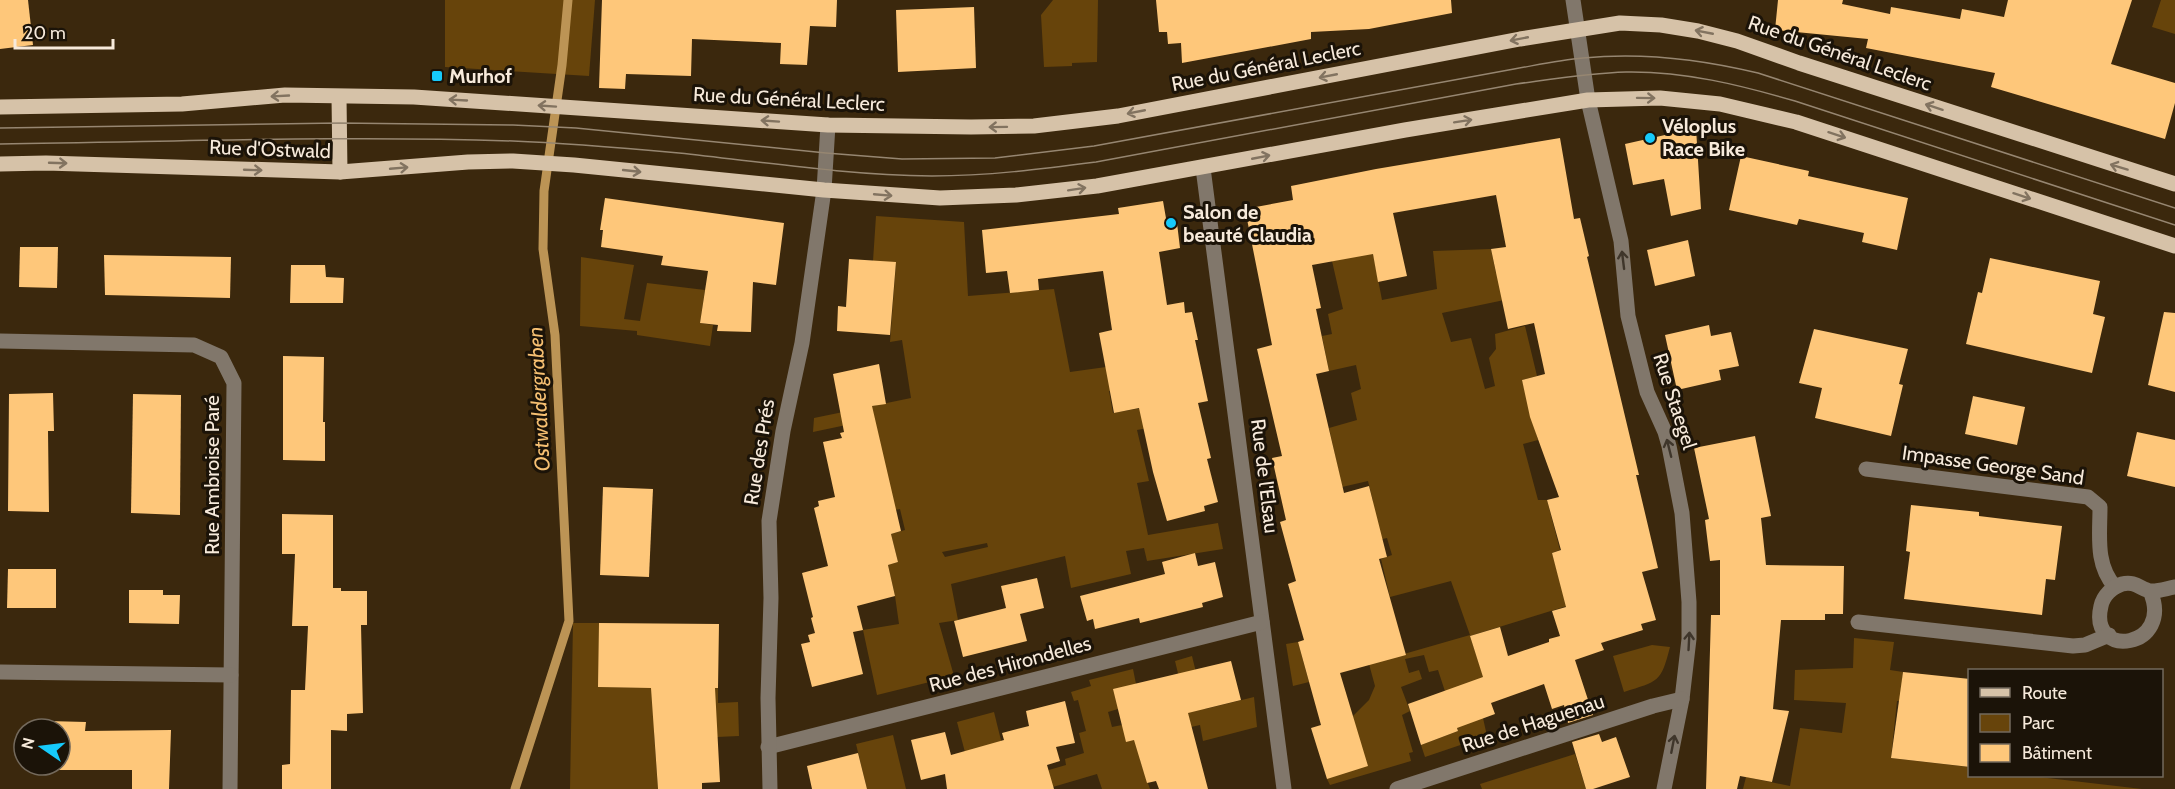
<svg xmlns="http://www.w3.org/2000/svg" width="2175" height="789" font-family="Cabin,sans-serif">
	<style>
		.green { fill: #67440b; fill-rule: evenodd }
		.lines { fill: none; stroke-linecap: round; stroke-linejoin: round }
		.stream { stroke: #bc9455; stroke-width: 9 }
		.building { fill: #fec77a }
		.minor { stroke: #81776b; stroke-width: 15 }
		.major { stroke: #d6c2a8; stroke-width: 15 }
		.tram { stroke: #968671; stroke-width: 1.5 }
		.oneway { stroke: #827360 }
		.oneway2 { stroke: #3f362b }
		.poi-dot { fill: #16cafb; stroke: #1b1308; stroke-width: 2 }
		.labels { text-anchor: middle; stroke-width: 6; stroke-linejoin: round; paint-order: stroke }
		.street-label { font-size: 20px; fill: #f7eadb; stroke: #1b1308 }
		.poi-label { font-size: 20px; font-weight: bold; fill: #f7eadb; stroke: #1b1308; text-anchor: start }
		.water-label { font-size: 21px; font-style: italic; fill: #f7c072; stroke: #1b1308 }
	</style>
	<rect width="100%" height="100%" fill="#3b280d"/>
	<g class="green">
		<path d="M445,0H595L589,76L445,67Z"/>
		<path d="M1053,0H1098L1097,62L1072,63V66L1044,67L1041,15Z"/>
		<path d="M2161,0H2175V34L2152,27Z"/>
		<path d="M876,216L964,222L968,296L1054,289L1070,372L1106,367L1127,387L1109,391L1113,413L1153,406L1158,426L1137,430L1149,481L1137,483L1148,535L1218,523L1223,549L1147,561L1144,548L1126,551L1131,574L1071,588L1065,556L951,584L958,620L939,623L954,676L877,695L863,630L899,624L895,596L888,565L898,562L891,534L905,530L900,509L895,510L851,424L813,432L814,418L911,398L902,340L890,342L896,263L873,261ZM987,543L988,547L945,557L942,552Z"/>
		<path d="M1491,249L1496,273L1511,270L1529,295L1442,313L1451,342L1471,338L1485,389L1495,386L1489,358L1496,349L1495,334L1525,326L1537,376L1522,380L1538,440L1523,444L1538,500H1547L1560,550L1552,553L1567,606L1470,636L1488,691L1483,718L1487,736L1425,757L1421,745L1458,731L1438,670L1429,672L1424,655L1405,659L1409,673L1419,670L1422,679L1401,687L1410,711L1402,715L1413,752L1409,753L1411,761L1330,785L1327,779L1353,716L1369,700L1375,686L1369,664L1470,635L1451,581L1390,597L1381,559L1392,555L1387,538L1359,544L1373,501L1368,481L1342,487L1329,428L1357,420L1351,393L1361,389L1356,365L1329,371L1322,336L1332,334L1328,314L1343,309L1332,261L1373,253L1382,300L1437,289L1433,251Z"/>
		<path d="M581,257L634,265L624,319L640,321L647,283L705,290L700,323L713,325L710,346L637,335V331L580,326Z"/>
		<path d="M573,623H599V687L718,688V703L738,702L739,736L717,737L716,729L654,733L658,789H570Z"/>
		<path d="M1854,638L1894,642L1890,670L1903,672L1900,701H1897L1891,758L1969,767L1970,776H2039V777L2142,789H1743L1746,777L1790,786L1800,728L1842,733L1846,703L1794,700L1795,670L1853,668Z"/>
		<path d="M1298,642L1309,682L1293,686L1286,644Z"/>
		<path d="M1652,645L1670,647C1661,683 1658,681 1624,692L1613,656Z"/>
		<path d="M1192,656L1205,709L1254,697L1257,727L1203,741L1200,725L1191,727L1175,661Z"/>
		<path d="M1133,669L1136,684L1118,709L1108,712L1112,727L1122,725L1147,737L1140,760L1150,789H1102L1097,774L1046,789L1042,772L1066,765L1065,759L1084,753L1079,733L1086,731L1078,700L1074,701L1071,692L1091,686L1089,680Z"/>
		<path d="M994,712L1013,789L971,775L957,722Z"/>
		<path d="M893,735L906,789H867L856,744Z"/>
		<path d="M1575,754L1586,789H1482L1480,784Z"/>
	</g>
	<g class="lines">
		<path class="stream" d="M515,789L569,621L555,335L543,249L544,191L562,65L568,0"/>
	</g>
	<g class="building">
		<path d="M0,0H28L33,45L0,49Z"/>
		<path d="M602,0H837L836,27L810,26L807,65L780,64L781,43L692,39L691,76L626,74L625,89L599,88Z"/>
		<path d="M1156,0H1451L1452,13L1369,29L1311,32V39L1182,63L1181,43L1168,44L1167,32H1159Z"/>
		<path d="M1778,0H1843L1842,4L1890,14L1891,7L1960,19L1962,9L2004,17L2008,0H2132L2111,64L2175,83V103L2165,139L1991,87L1995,73L1866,48L1868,39L1775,30Z"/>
		<path d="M974,7L976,68L898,72L896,10Z"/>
		<path d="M1696,128L1701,209L1671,216L1664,179L1633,185L1625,144Z"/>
		<path d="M1560,138L1574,219L1580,218L1589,256L1587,257L1639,475H1636L1658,568L1642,572L1656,620L1641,624L1643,630L1601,643L1604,650L1575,660L1593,715L1568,723L1564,705L1552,709L1544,684L1491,703L1495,714L1457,728L1458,731L1421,745L1408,704L1483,677L1470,636L1500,627L1508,656L1549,642V639L1560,636L1552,611L1566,607L1552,553L1561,550L1547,500L1559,497L1530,417L1522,380L1545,374L1534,323L1508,329L1491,249L1506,247L1496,195L1393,213L1407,276L1378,282L1373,254L1312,265L1321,308L1316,309L1329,371L1316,374L1344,493L1369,486L1387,557L1379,559L1406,655L1340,673L1368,766L1327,779L1311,728L1321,725L1298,642L1304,640L1288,584L1296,581L1280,522L1286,520L1272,458L1282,456L1257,349L1272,345L1245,209L1293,200L1291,186L1376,169Z"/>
		<path d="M1741,156L1809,171L1808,176L1908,198L1897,250L1862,242L1864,233L1799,219L1797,225L1729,210Z"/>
		<path d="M605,198L784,223L776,285L753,282L751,332L717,331L718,325L700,323L708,271L661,265L663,256L601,247L603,230H600Z"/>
		<path d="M1163,201L1167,224L1177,223L1180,248L1159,252L1167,305L1184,302L1185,313L1192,312L1198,340H1195L1208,401L1198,403L1211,458L1207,459L1218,502L1204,506L1205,511L1167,521L1153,472L1139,408L1114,413L1099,333L1112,330L1103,271L1038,279L1039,290L1010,293L1007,271L986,273L982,230L1119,214L1118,208Z"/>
		<path d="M1688,240L1695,276L1655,286L1647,250Z"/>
		<path d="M20,247H58L57,288L19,287Z"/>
		<path d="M104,255L231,257L230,298L105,295Z"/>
		<path d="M1990,258L2100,281L2093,314L2105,317L2092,373L1966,344L1978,292L1982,293Z"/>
		<path d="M849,259L896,262L890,335L837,331L838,306L846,307Z"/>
		<path d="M291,265H325L326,277L344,278L343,303H290Z"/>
		<path d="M2164,312L2175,313V392L2148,385Z"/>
		<path d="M1709,325L1711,336L1731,332L1739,366L1719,370L1721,380L1677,390L1665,335Z"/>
		<path d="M1814,329L1908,349L1899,384L1903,385L1891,436L1815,418L1822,388L1799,383Z"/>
		<path d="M283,356L324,357L323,422H325V461L283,460Z"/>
		<path d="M879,364L886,404L872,406L901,531L891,534L898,562L888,565L895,596L857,606L863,630L853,632L863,674L812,687L801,644L810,642L808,635L815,633L811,618L813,617L802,573L828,566L814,508L819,506L818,501L835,497L823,442L842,438L840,433L844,432L833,374Z"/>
		<path d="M53,393L54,431H48L49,512L8,511L9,394Z"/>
		<path d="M133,394L181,395L180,515L131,513Z"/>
		<path d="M1973,396L2025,407L2017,445L1965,434Z"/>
		<path d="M2137,432L2175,440V487L2127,476Z"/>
		<path d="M1755,436L1771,516L1761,518L1766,565L1844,566L1843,614H1825V620H1781L1773,709L1789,711L1772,782L1740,776L1737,789H1706L1711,615H1720V560L1710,561L1705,520L1709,519L1694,448Z"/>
		<path d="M603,487L653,489L649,577L600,575Z"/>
		<path d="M1911,505L1979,512V516L2062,526L2055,580L2046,579L2042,615L1904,599L1910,552L1906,551Z"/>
		<path d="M282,514L333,515V588H341V591H367V625H361L363,713L347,714V731L331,730V789H282V765L290,764L291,690H305L308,626H292L295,554H282Z"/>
		<path d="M1195,553L1198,566L1215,562L1223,597L1202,603L1203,607L1140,623L1139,618L1095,629L1093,619L1087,621L1080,596L1165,574L1162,562Z"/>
		<path d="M8,569H56V608H7Z"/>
		<path d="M1037,578L1044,608L1020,614L1027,641L963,657L954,621L1006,608L1001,586Z"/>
		<path d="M129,590H163V595H180L179,624L129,623Z"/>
		<path d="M599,623L719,624L718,688H715L720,782L702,783V789H658L651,688L598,687Z"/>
		<path d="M1231,661L1241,700L1188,713L1208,789H1159L1156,781L1147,783L1134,740L1126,742L1113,689Z"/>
		<path d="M1903,672L1970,679V767L1891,758Z"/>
		<path d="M1065,701L1075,743L1056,747L1060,761L1047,765L1054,789H947L945,774L921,780L911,740L945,732L951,755L1004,740L1002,733L1029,726L1026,711Z"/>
		<path d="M48,721L86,722L85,731L171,730L169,789H132V770H48V765H60V729H48Z"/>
		<path d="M1599,734L1602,742L1616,737L1630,777L1593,789H1586L1572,742Z"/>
		<path d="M858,753L867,789H812L807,766Z"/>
	</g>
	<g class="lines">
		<g class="minor">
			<path d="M1573,0L1588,100L1621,241L1628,316L1647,392L1665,432L1669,446L1682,513L1689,602V639L1682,699L1664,789"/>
			<path d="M1203,168L1284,789"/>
			<path d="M0,341L194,345L221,357L234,383L230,789"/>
			<path d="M1866,469L2088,497L2100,507C2100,536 2095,564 2115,587"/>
			<path d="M2150,591C2175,648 2088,661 2101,606C2103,596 2112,587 2122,584C2136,580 2142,591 2152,591C2160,591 2168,588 2175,587"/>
			<path d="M1858,622L2073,646L2085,645L2109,635"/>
			<path d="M0,672L231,675"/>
			<path d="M768,747L1262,622"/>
			<path d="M770,789L768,698L771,598L769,521L783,431L802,343L824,190L828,125"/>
			<path d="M1397,789L1653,706L1682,699"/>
		</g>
		<g class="major">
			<path d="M339,97L340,172"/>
			<path d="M0,107L182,104L285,95L414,97L828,125L971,127L1034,126L1118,116L1520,39L1620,23L1661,25L1698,31L1737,41L1799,63L2175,184"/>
			<path d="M0,164L46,163L340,172L468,162L513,161L574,165L824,190L940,198L1016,195L1097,186L1405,130L1588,100L1660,98L1720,104L1796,122L2175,246"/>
		</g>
		<g class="tram">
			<path d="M0,128L339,123L513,125L576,128L826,153L902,159L995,158L1094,146L1514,69C1537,65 1560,60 1583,58C1642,52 1700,59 1758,73L2175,208"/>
			<path d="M0,144C171,142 343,135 513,141C568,143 624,148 679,153C763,162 847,175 932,176C987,176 1042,169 1096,162L1516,84C1553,79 1589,73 1626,72C1684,71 1740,85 1795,101L2175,225"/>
		</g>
	</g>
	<defs><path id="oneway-shaft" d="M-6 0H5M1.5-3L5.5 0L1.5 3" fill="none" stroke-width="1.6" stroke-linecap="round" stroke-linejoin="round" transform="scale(1.5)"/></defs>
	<g class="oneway">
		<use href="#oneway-shaft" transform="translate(1704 32) rotate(-169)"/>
		<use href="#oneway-shaft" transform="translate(1519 39) rotate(169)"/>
		<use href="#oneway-shaft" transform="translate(1328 76) rotate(169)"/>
		<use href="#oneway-shaft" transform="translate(280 96) rotate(177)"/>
		<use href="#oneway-shaft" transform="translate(1646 98) rotate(1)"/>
		<use href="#oneway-shaft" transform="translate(458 100) rotate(-177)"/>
		<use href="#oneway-shaft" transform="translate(547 106) rotate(-176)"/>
		<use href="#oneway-shaft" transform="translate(1934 107) rotate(-162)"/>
		<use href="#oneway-shaft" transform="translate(1136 112) rotate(169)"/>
		<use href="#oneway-shaft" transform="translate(770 121) rotate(-176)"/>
		<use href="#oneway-shaft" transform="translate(1463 121) rotate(-9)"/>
		<use href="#oneway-shaft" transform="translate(998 127) rotate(179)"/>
		<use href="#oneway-shaft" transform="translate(1837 135) rotate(18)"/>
		<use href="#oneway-shaft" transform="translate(1261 157) rotate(-11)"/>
		<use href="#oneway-shaft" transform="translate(58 163) rotate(2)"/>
		<use href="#oneway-shaft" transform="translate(2119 167) rotate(-163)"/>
		<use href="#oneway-shaft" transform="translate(399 168) rotate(-5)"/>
		<use href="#oneway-shaft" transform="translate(253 170) rotate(2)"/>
		<use href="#oneway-shaft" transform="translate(632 171) rotate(6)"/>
		<use href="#oneway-shaft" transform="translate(1077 189) rotate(-9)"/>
		<use href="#oneway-shaft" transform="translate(883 195) rotate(5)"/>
		<use href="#oneway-shaft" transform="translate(2022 196) rotate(18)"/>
	</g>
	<g class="oneway2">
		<use href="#oneway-shaft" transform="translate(1623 260) rotate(-97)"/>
		<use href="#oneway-shaft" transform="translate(1669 448) rotate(-104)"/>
		<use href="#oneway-shaft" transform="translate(1689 641) rotate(-87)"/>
		<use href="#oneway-shaft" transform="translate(1673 744) rotate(-79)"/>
	</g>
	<g class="poi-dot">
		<rect x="431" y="70" width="12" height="12" rx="3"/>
		<circle cx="1650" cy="138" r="6"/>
		<circle cx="1171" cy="223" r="6"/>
	</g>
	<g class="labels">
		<g class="street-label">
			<text transform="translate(1840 53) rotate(19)" y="7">Rue du Général Leclerc</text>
			<text transform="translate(1266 66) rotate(-11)" y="7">Rue du Général Leclerc</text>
			<text transform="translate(789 99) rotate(3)" y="7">Rue du Général Leclerc</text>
			<text transform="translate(270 149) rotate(2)" y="7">Rue d'Ostwald</text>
			<text transform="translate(1675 401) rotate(72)" y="7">Rue Staegel</text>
			<text transform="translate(759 452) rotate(-81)" y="7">Rue des Prés</text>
			<text transform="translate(1993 465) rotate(8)" y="7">Impasse George Sand</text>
			<text transform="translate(212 475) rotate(-90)" y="7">Rue Ambroise Paré</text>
			<text transform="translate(1265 476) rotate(83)" y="7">Rue de l'Elsau</text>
			<text transform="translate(1010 664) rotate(-15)" y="7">Rue des Hirondelles</text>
			<text transform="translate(1533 723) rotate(-18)" y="7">Rue de Haguenau</text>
		</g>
		<g class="poi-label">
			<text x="449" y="83">Murhof</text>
			<text x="1662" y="133">Véloplus<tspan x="1662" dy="23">Race Bike</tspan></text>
			<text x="1183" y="219">Salon de<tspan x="1183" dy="23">beauté Claudia</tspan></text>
		</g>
		<g class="water-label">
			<text transform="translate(539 399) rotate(-93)" y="7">Ostwaldergraben</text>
		</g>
	</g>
	<rect x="1968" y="669" width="195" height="108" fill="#1b1308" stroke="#73695c" stroke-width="1.5"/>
	<rect x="1980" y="688" width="30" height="9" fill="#d6c2a8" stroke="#73695c" stroke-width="1.5"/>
	<text x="2022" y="699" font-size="18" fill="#f7eadb">Route</text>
	<rect x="1980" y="714" width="30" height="18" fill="#67440b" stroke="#73695c" stroke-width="1.5"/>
	<text x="2022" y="729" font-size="18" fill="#f7eadb">Parc</text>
	<rect x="1980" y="744" width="30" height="18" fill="#fec77a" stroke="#73695c" stroke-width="1.5"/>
	<text x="2022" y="759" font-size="18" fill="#f7eadb">Bâtiment</text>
	<g transform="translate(42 747) rotate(284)"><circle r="28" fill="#1b1308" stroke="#73695c" stroke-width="1.5"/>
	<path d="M0-4.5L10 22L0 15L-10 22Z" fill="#16cafb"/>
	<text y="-9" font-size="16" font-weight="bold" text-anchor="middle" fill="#f7eadb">N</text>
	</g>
	<path d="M15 39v9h98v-9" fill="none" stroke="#f7eadb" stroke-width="3"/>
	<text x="24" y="39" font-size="18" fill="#f7eadb" stroke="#1b1308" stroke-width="4.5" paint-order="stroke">20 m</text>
</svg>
